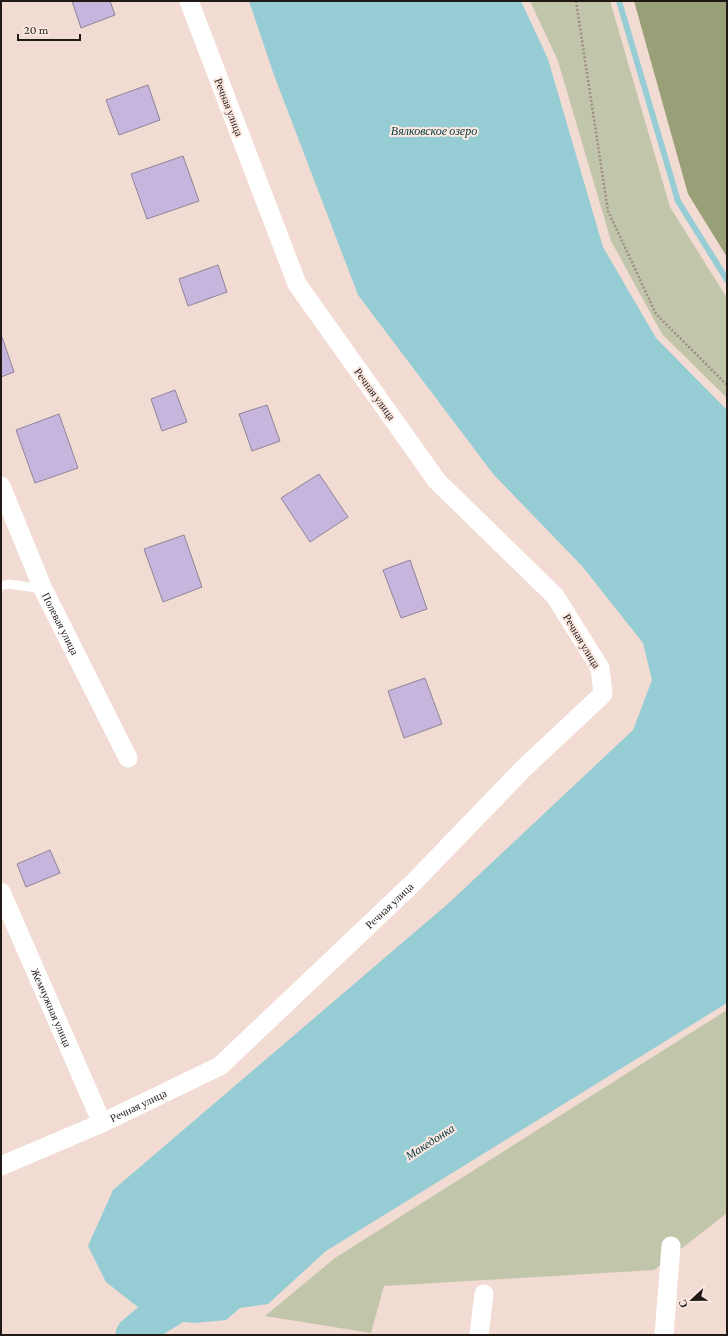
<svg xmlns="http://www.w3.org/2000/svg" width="728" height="1336" font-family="'Crimson Pro',serif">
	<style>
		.green { fill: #c1c6aa }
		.forest { fill: #99a077 }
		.water { fill: #96cdd5 }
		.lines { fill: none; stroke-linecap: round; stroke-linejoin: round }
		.stream { stroke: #96cdd5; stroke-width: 6 }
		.river { stroke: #96cdd5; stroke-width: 37 }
		.building { fill: #c6b6dd; stroke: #8c8597 }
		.path { stroke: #9e8d86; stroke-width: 2.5; stroke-dasharray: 2 2; stroke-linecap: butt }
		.service { stroke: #fff; stroke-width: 9 }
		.minor { stroke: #fff; stroke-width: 19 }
		.labels { text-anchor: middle; stroke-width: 4; stroke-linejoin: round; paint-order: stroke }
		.street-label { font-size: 11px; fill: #211916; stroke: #fce9e2 }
		.water-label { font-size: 12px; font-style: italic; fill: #01383e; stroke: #fce9e2 }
	</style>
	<rect width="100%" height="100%" fill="#f2dbd2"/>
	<g class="green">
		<path d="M530,1H610L670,207L727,298V398L662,334L611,241L558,61Z"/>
		<path d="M727,1010V1213L654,1270L384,1286L371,1333L265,1316L335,1258Z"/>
	</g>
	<path class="forest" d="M634,1H727V257L688,194Z"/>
	<path class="water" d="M249,1H521L548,59L603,247L656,338L727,410V1003L326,1251L268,1304L240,1308L226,1320L194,1323L153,1319L106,1282L88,1246L113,1190L450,902L633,730L652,680L643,643L582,566L494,475L358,295L274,75Z"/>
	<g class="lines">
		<path class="stream" d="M619,1L678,201L727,280"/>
		<path class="river" d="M134,1335L153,1319L196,1292"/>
	</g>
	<g class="building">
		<path d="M72,1H110L115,15L81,28Z"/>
		<path d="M148,85L160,120L119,135L106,100Z"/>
		<path d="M183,156L199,201L147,219L131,174Z"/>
		<path d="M218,265L227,292L188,306L179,279Z"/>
		<path d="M1,337H2L14,372L1,377Z"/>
		<path d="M175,390L187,422L162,431L151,399Z"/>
		<path d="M267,405L280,441L252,451L239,414Z"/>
		<path d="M59,414L78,468L35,483L16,430Z"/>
		<path d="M319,474L348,517L310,542L281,498Z"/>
		<path d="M184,535L202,587L163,602L144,549Z"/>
		<path d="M410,560L427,609L401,618L383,570Z"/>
		<path d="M425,678L442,724L404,738L388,691Z"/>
		<path d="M50,850L60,873L26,887L17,864Z"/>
	</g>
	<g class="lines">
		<path class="path" d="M576,1L608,211L656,314L727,385"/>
		<path class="service" d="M1,586L9,584L43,589"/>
		<g class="minor">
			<path id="s1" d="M1,486L43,589L128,758"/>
			<path id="s2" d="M1,892L102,1123"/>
			<path id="s3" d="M1,1166L102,1123L220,1066L412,884L524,768L603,694L600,668L555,596L437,481L297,284L189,1"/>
			<path d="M479,1335L484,1294"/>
			<path d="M664,1335L671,1246"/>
		</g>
	</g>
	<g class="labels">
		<g class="street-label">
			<text transform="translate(229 107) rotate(69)" y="4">Речная улица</text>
			<text transform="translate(375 394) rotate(54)" y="4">Речная улица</text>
			<text dy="4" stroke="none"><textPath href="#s1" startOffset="150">Полевая улица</textPath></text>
			<text transform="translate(582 641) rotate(59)" y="4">Речная улица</text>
			<text dy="4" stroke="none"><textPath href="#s3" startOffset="474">Речная улица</textPath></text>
			<text dy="4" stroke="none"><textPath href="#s2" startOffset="126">Жемчужная улица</textPath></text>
			<text dy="4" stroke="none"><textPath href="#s3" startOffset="150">Речная улица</textPath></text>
		</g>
		<g class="water-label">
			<text x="434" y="135">Вялковское озеро</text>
			<text transform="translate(430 1142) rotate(-33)" y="4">Македонка</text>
		</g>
	</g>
	<rect width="728" height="1336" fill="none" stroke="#211916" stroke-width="4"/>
	<g transform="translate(692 1300) rotate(248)" stroke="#fce9e2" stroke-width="3" paint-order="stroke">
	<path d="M0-3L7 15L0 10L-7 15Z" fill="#211916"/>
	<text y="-6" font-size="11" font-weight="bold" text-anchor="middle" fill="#211916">С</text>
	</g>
	<path d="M18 34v6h62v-6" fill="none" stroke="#211916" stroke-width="2"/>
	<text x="24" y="34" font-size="12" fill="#211916" stroke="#fce9e2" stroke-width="3" paint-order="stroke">20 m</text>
</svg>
